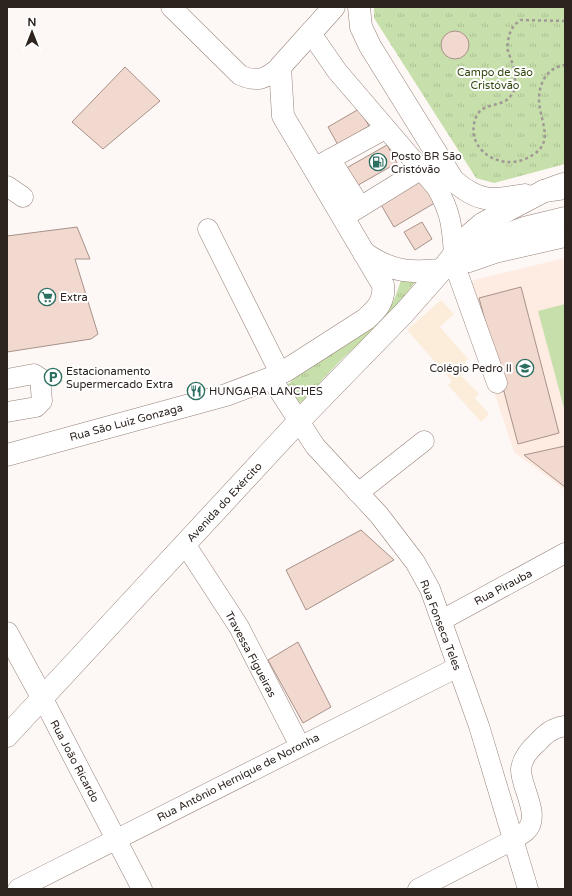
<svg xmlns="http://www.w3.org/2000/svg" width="572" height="896" font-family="'Varela Round',sans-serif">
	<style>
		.built { fill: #feebe2 }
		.medical { fill: #fcedda }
		.park { fill: url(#park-tufts) }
		.pitch { fill: #c7dfaa }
		.building { fill: #f2d9d0; stroke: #a89188 }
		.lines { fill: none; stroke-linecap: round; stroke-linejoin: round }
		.minor-casing { stroke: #978177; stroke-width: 21 }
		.major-casing { stroke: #978177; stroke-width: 23 }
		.highway-casing { stroke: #978177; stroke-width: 23 }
		.path { stroke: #a09996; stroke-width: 2.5; stroke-dasharray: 3 3; stroke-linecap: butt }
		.minor { stroke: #fff; stroke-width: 20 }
		.major { stroke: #fff; stroke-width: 22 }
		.highway { stroke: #fff; stroke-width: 22 }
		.labels { text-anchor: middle; stroke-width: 4; stroke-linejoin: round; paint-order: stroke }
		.park-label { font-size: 11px; fill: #324710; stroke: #fff }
		.poi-label { font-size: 11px; fill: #2d2420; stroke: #fff; text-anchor: start }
		.street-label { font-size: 11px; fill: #2d2420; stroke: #fff }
	</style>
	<defs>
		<pattern id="park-tufts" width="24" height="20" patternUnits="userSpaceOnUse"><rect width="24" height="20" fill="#c7dfaa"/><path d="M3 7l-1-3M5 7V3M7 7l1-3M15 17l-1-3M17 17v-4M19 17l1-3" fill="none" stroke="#abbf92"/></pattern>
	</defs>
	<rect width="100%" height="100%" fill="#fdf8f6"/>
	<path class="built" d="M565,258V490L514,452L458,284Z"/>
	<path class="medical" d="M441,300L454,314L440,327L468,359L465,362L470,368L461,376L479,394L475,398L489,414L481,422L448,385L452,381L407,330Z"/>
	<g class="park">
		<path d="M374,7H565V164L494,183L476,178L374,18Z"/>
		<path d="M402,277L417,279L389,317L343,358L322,380L309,398L295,405L286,386C300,373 314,362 330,352C348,342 374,330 386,314C394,302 398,290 402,277Z"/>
	</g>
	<path class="pitch" d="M565,304V412L538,311Z"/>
	<g class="building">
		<circle cx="455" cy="45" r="14"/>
		<path d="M125,67L160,101L103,149L72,122Z"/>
		<path d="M359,109L369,126L338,145L328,127Z"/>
		<path d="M387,145L397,163L353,188L343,170Z"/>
		<path d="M424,177L438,201L394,227L380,203Z"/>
		<path d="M422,222L432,239L415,250L404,232Z"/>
		<path d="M77,227L90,259H75L98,334L91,339L7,352V236Z"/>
		<path d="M521,287L559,433L518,444L479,298Z"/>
		<path d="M565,446V487L524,455Z"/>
		<path d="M361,530L394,560L306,610L286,570Z"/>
		<path d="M298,642L331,707L303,723L268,660Z"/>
	</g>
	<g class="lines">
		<defs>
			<g id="minor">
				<path d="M171,7L240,75C258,83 265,79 280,67"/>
				<path d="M310,32L337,71L437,188C451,213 452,226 454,254"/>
				<path d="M330,159L360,206"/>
				<path d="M314,168L385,129"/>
				<path d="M7,186L23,197"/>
				<path d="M344,217L433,162"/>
				<path d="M208,229L280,373"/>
				<path d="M469,262L495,253L565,237"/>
				<path d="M455,266L497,383"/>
				<path d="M446,267L492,239L524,227L565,217"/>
				<path d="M271,378L315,446L379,515L415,562L430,589L479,726L528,889"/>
				<path d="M7,379L34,374L40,378L42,401L36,407L7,412"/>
				<path d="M358,493L424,441"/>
				<path d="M185,544L239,627L300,746"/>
				<path d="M442,620L565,553"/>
				<path d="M42,697L142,889"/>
				<path d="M18,889L458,667"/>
				<path d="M418,889L513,840C517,837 522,834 526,831C542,816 520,786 521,769C522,759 530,749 537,743C545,734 552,728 565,726"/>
			</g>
			<g id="major">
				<path d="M359,7L361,27L370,46L453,180C479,203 492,201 525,195"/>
				<path d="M364,253C391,272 410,273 442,270"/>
				<path d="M7,455L226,395L271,378L285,371L366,319C377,309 385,301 383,285L283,116L280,67L334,7"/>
				<path d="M7,633L42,697"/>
				<path d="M7,736L299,421L404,313L442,270L468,236L482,224L544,191L563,184"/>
			</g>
			<path id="highway" d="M544,191L565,188"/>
		</defs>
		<use href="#minor" class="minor-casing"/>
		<use href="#major" class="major-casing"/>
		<use href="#highway" class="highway-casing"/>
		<path class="path" d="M565,21L521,20L514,25L509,35L507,48L515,71V89C512,94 509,100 503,102C494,106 483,105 477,115C462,146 497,171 525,159C552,147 545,133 540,109C536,89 544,68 565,65"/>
		<use href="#minor" class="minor"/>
		<use href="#major" class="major"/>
		<use href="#highway" class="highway"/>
	</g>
	<defs>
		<symbol id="fuel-ring" viewBox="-11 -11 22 22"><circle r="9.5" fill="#fff" stroke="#2b6f61" stroke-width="1.5"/><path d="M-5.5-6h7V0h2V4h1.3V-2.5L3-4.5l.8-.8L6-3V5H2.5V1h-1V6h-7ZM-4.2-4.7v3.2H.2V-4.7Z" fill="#2b6f61"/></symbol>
		<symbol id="supermarket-ring" viewBox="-11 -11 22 22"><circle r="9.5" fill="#fff" stroke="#2b6f61" stroke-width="1.5"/><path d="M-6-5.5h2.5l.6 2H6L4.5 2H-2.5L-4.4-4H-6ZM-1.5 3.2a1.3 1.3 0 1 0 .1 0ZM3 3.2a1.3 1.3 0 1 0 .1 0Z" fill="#2b6f61"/></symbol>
		<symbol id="school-ring" viewBox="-11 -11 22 22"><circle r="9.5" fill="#fff" stroke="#2b6f61" stroke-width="1.5"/><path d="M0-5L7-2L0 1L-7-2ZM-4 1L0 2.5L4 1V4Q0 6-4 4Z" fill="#2b6f61"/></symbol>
		<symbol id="parking-ring" viewBox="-11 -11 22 22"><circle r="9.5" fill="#fff" stroke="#2b6f61" stroke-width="1.5"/><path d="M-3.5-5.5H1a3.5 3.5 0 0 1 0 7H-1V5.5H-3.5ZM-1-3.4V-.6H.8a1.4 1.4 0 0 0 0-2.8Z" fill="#2b6f61"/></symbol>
		<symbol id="restaurant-ring" viewBox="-11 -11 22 22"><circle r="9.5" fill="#fff" stroke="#2b6f61" stroke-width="1.5"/><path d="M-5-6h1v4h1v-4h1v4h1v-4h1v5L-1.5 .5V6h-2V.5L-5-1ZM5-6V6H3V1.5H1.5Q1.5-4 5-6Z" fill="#2b6f61"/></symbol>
	</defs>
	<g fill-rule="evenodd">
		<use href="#fuel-ring" x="368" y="152" width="20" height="20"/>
		<use href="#supermarket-ring" x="37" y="287" width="20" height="20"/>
		<use href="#school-ring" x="515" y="358" width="20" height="20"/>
		<use href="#parking-ring" x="43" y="367" width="20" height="20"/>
		<use href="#restaurant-ring" x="186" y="381" width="20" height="20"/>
	</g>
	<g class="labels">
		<g class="park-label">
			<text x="495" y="76">Campo de São<tspan x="495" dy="13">Cristóvão</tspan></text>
		</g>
		<g class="poi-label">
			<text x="391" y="160">Posto BR São<tspan x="391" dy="13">Cristóvão</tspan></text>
			<text x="60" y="301">Extra</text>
			<text x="512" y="372" text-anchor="end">Colégio Pedro II</text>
			<text x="66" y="375">Estacionamento<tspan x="66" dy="13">Supermercado Extra</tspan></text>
			<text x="209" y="395">HUNGARA LANCHES</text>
		</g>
		<g class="street-label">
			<text transform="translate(126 422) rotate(-15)" y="4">Rua São Luiz Gonzaga</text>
			<text transform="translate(224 502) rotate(-47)" y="4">Avenida do Exército</text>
			<text transform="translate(503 587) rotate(-28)" y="4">Rua Pirauba</text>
			<text transform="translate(441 625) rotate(69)" y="4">Rua Fonseca Teles</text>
			<text transform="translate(251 654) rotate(62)" y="4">Travessa Figueiras</text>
			<text transform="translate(75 761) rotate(62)" y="4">Rua João Ricardo</text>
			<text transform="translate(238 777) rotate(-27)" y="4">Rua Antônio Hernique de Noronha</text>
		</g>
	</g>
	<rect width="572" height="896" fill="none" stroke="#2d2420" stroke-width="16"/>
	<g transform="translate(32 32)" stroke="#ffffff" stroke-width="3" paint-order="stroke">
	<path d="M0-3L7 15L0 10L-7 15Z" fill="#2d2420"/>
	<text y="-6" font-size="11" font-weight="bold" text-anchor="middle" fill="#2d2420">N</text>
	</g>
</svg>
